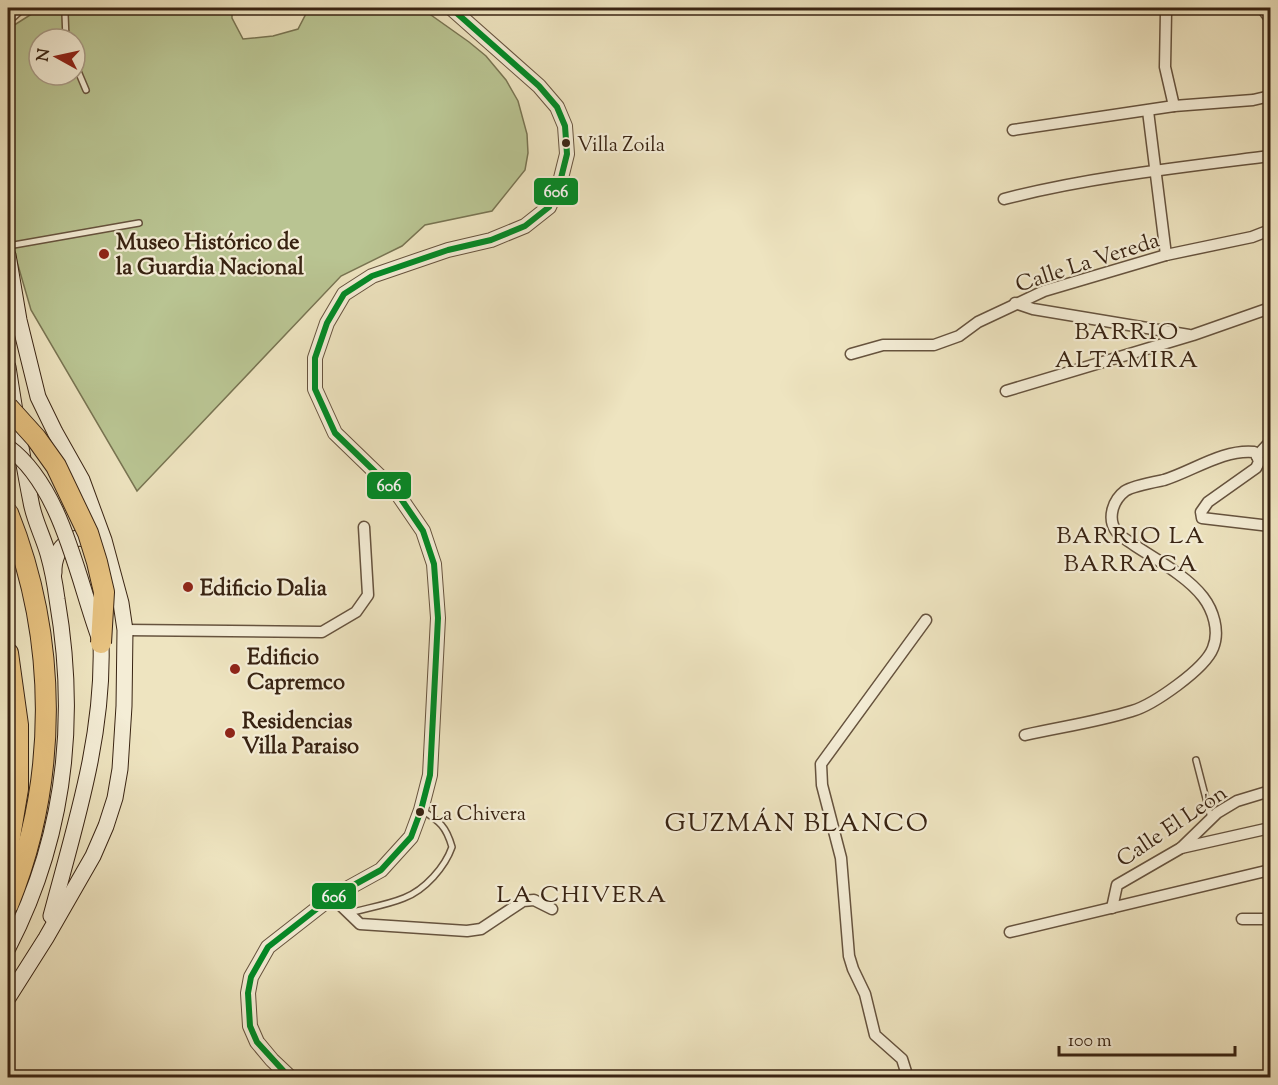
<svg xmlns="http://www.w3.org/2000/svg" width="1278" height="1085" font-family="'Sorts Mill Goudy',serif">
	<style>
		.green { fill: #b9c492; stroke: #787452; stroke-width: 1.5; fill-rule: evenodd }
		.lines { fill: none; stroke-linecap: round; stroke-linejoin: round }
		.service-casing { stroke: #66533e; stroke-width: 8 }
		.minor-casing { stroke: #66533e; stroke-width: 13 }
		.tertiary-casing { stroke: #66533e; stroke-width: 16 }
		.secondary-casing { stroke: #382312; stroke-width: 17 }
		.motorway-casing { stroke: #382312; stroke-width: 22 }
		.service { stroke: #f4edd6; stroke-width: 5 }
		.minor { stroke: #f4edd6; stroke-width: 10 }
		.tertiary { stroke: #f4edd6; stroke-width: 14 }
		.secondary { stroke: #f4edd6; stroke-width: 15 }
		.motorway { stroke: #e7c280; stroke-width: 20 }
		.secondary-bridge-casing { stroke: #382312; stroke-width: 17; stroke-linecap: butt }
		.motorway-bridge-casing { stroke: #382312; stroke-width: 22; stroke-linecap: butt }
		.secondary-bridge { stroke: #f4edd6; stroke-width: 15 }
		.motorway-bridge { stroke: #e7c280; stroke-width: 20 }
		.bus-1-casing { stroke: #f4edd6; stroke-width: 10 }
		.bus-1 { stroke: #008a26; stroke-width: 6 }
		.bus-dot { fill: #382312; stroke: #f4edd6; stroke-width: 2 }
		.poi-dot { fill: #8f2418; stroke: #f4edd6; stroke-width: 2 }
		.labels { text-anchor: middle; stroke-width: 4.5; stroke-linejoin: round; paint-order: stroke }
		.bus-label { font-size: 20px; fill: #382312; stroke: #f4edd6; text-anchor: start }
		.poi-label { font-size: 22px; font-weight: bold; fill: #382312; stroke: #f4edd6; text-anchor: start }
		.street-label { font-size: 22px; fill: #382312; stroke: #f4edd6 }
		.neighbourhood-label { font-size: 24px; letter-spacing: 1.5px; fill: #382312; stroke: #f4edd6 }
		.quarter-label { font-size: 26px; letter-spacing: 1.5px; fill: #382312; stroke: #f4edd6 }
		.line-badge { stroke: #f4edd6; stroke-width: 2 }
		.badge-label { font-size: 16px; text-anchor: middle; font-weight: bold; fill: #fff }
	</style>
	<rect width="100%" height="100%" fill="#eee4c0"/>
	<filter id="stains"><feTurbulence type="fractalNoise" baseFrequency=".00333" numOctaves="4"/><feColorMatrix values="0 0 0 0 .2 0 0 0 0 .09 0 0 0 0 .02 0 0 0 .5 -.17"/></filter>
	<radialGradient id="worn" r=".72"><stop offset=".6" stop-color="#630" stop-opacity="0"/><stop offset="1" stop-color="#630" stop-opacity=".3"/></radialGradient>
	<path class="green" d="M41,8H232V18L243,39L273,36L298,29L309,8H421L469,42L486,56L506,80L518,101L527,134L528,153L525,170L492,211L425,225L402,246L341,276L137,491L31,310L11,241L8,218V29ZM39,39H75V75H39Z"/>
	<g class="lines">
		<defs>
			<g id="service">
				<path d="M66,39L65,14L70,8"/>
				<path d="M75,64L86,90"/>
				<path d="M8,246L139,223"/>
				<path d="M1196,760L1211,818"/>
				<path d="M349,913C367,908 387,905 404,898C425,890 445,867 452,847C446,826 440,822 422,810"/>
			</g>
			<g id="minor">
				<path d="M1164,8L1166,12L1165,67L1174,106"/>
				<path d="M1262,8L1270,19"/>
				<path d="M8,19L20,8"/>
				<path d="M1148,111L1166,255"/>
				<path d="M1013,130L1174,106L1253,100L1270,96"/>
				<path d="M1004,199C1089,177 1183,167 1270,156"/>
				<path d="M1015,303L1033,309L1189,335"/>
				<path d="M851,354L883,345H934L959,336L978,322L1044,291L1166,255L1252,237L1270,230"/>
				<path d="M1006,391L1193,335L1270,308"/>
				<path d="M1257,456L1259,462L1256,468L1208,502L1201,512L1202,518L1270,526"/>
				<path d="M1257,456L1270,442"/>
				<path d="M125,630L322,632L356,612L368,595L364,527"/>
				<path d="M1025,735C1060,727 1097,722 1132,711C1153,705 1205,669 1213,648C1220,631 1213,610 1203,597C1187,576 1155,559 1134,545C1129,541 1120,537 1116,531C1107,518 1113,500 1125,491C1132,486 1154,482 1164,480C1193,471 1223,449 1254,452L1257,456"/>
				<path d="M1181,848L1270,828"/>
				<path d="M332,897L360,924L467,931L481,929L523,901L534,900L552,909"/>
				<path d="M1112,908L1117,885L1181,848L1217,813L1237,801L1270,791"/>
				<path d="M1242,919H1270"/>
				<path d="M1010,932L1270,870"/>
				<path d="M908,1078L902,1059L875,1035L865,994L853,969L849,956L841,858L822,785L821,764L926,620"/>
			</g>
			<path id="tertiary" d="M291,1078L272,1060L257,1042L250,1026L248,993L251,977L268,947L332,897L381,870L411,837L421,810L430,775L438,618L434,564L423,531L397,493L335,433L315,389V358L327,323L344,294L372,276L448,250L491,240L525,226L549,207L560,182L567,154L565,126L557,107L539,86L451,8"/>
			<g id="secondary">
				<path d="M8,255L19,320L38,397L55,432L82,480L104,540L121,603L125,630L124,706L120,769L115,798L106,826L93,856L46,938L8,998"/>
				<path d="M8,367C15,412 22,457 31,502C34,520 43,536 48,554C52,568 55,584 57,599C78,721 65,838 8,948"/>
				<path d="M54,573C53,546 75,527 98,546"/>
				<path d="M51,916C75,825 104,737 101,643"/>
			</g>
			<g id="motorway">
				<path d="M8,513C58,638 59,780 8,905"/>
				<path d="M8,653L18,725V789L8,849"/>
			</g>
		</defs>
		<use href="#service" class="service-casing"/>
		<use href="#minor" class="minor-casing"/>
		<use href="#tertiary" class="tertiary-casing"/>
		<use href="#secondary" class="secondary-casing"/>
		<use href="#motorway" class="motorway-casing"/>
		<use href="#service" class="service"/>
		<use href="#minor" class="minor"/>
		<use href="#tertiary" class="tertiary"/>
		<use href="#secondary" class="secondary"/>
		<use href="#motorway" class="motorway"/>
		<defs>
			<path id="secondary-bridge" d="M8,447C62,487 77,577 99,637"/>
			<path id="motorway-bridge" d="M8,407L36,438L56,466L88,533L97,562L104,592L101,643"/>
		</defs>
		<use href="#secondary-bridge" class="secondary-bridge-casing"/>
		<use href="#motorway-bridge" class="motorway-bridge-casing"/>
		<use href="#secondary-bridge" class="secondary-bridge"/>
		<use href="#motorway-bridge" class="motorway-bridge"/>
		<defs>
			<path id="bus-1" d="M290,1078L257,1042L250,1026L248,993L251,977L268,947L332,897L381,870L411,837L421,810L430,775L438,618L434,564L423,531L397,493L335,433L315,389V358L327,323L344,294L372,276L448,250L491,240L525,226L549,207L560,182L567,154L565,126L557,107L539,86L451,8"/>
		</defs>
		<use href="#bus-1" class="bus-1-casing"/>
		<use href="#bus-1" class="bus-1"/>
	</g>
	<g class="bus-dot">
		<circle cx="566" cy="143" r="5"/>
		<circle cx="420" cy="812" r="5"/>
	</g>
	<g class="poi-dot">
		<circle cx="104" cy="254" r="6"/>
		<circle cx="188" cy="587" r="6"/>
		<circle cx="235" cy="669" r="6"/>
		<circle cx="230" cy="733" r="6"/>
	</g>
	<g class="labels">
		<g class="bus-label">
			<text x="577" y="151">Villa Zoila</text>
			<text x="431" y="820">La Chivera</text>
		</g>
		<g class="poi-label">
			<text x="116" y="249">Museo Histórico de<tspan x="116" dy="25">la Guardia Nacional</tspan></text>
			<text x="200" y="595">Edificio Dalia</text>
			<text x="247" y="664">Edificio<tspan x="247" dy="25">Capremco</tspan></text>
			<text x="242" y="728">Residencias<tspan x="242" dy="25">Villa Paraiso</tspan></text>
		</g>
		<g class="street-label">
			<text transform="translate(1087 261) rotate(-18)" y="8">Calle La Vereda</text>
			<text transform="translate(1171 825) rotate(-34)" y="8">Calle El León</text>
		</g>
		<g class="neighbourhood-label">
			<text x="1127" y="339">BARRIO<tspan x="1127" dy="28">ALTAMIRA</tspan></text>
			<text x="1131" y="543">BARRIO LA<tspan x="1131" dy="28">BARRACA</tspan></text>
			<text x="582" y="902">LA CHIVERA</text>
		</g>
		<g class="quarter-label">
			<text x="797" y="831">GUZMÁN BLANCO</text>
		</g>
	</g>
	<g class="line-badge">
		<rect x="533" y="177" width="46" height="29" rx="6" fill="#008a26"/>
		<rect x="366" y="471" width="46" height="29" rx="6" fill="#008a26"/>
		<rect x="311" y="882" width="46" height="28" rx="6" fill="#008a26"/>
	</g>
	<g class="badge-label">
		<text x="556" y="197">606</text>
		<text x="389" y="491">606</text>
		<text x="334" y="902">606</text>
	</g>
	<rect width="1278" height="1085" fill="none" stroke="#eee4c0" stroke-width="30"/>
	<rect x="9" y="9" width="1260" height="1067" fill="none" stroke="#382312" stroke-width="3"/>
	<rect x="15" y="15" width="1248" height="1055" fill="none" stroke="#382312" stroke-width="1.5"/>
	<g transform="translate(57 57) rotate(278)"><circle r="28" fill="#f4edd6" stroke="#a99c88" stroke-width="1.5"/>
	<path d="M0-4.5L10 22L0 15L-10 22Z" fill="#8f2418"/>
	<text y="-9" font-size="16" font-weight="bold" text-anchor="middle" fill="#382312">N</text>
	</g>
	<path d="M1059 1046v9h176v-9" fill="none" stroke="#382312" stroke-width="3"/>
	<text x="1068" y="1046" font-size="18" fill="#382312" stroke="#f4edd6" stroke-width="4.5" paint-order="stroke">100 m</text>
	<rect width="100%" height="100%" filter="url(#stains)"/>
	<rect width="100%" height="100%" fill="url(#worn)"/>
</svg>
